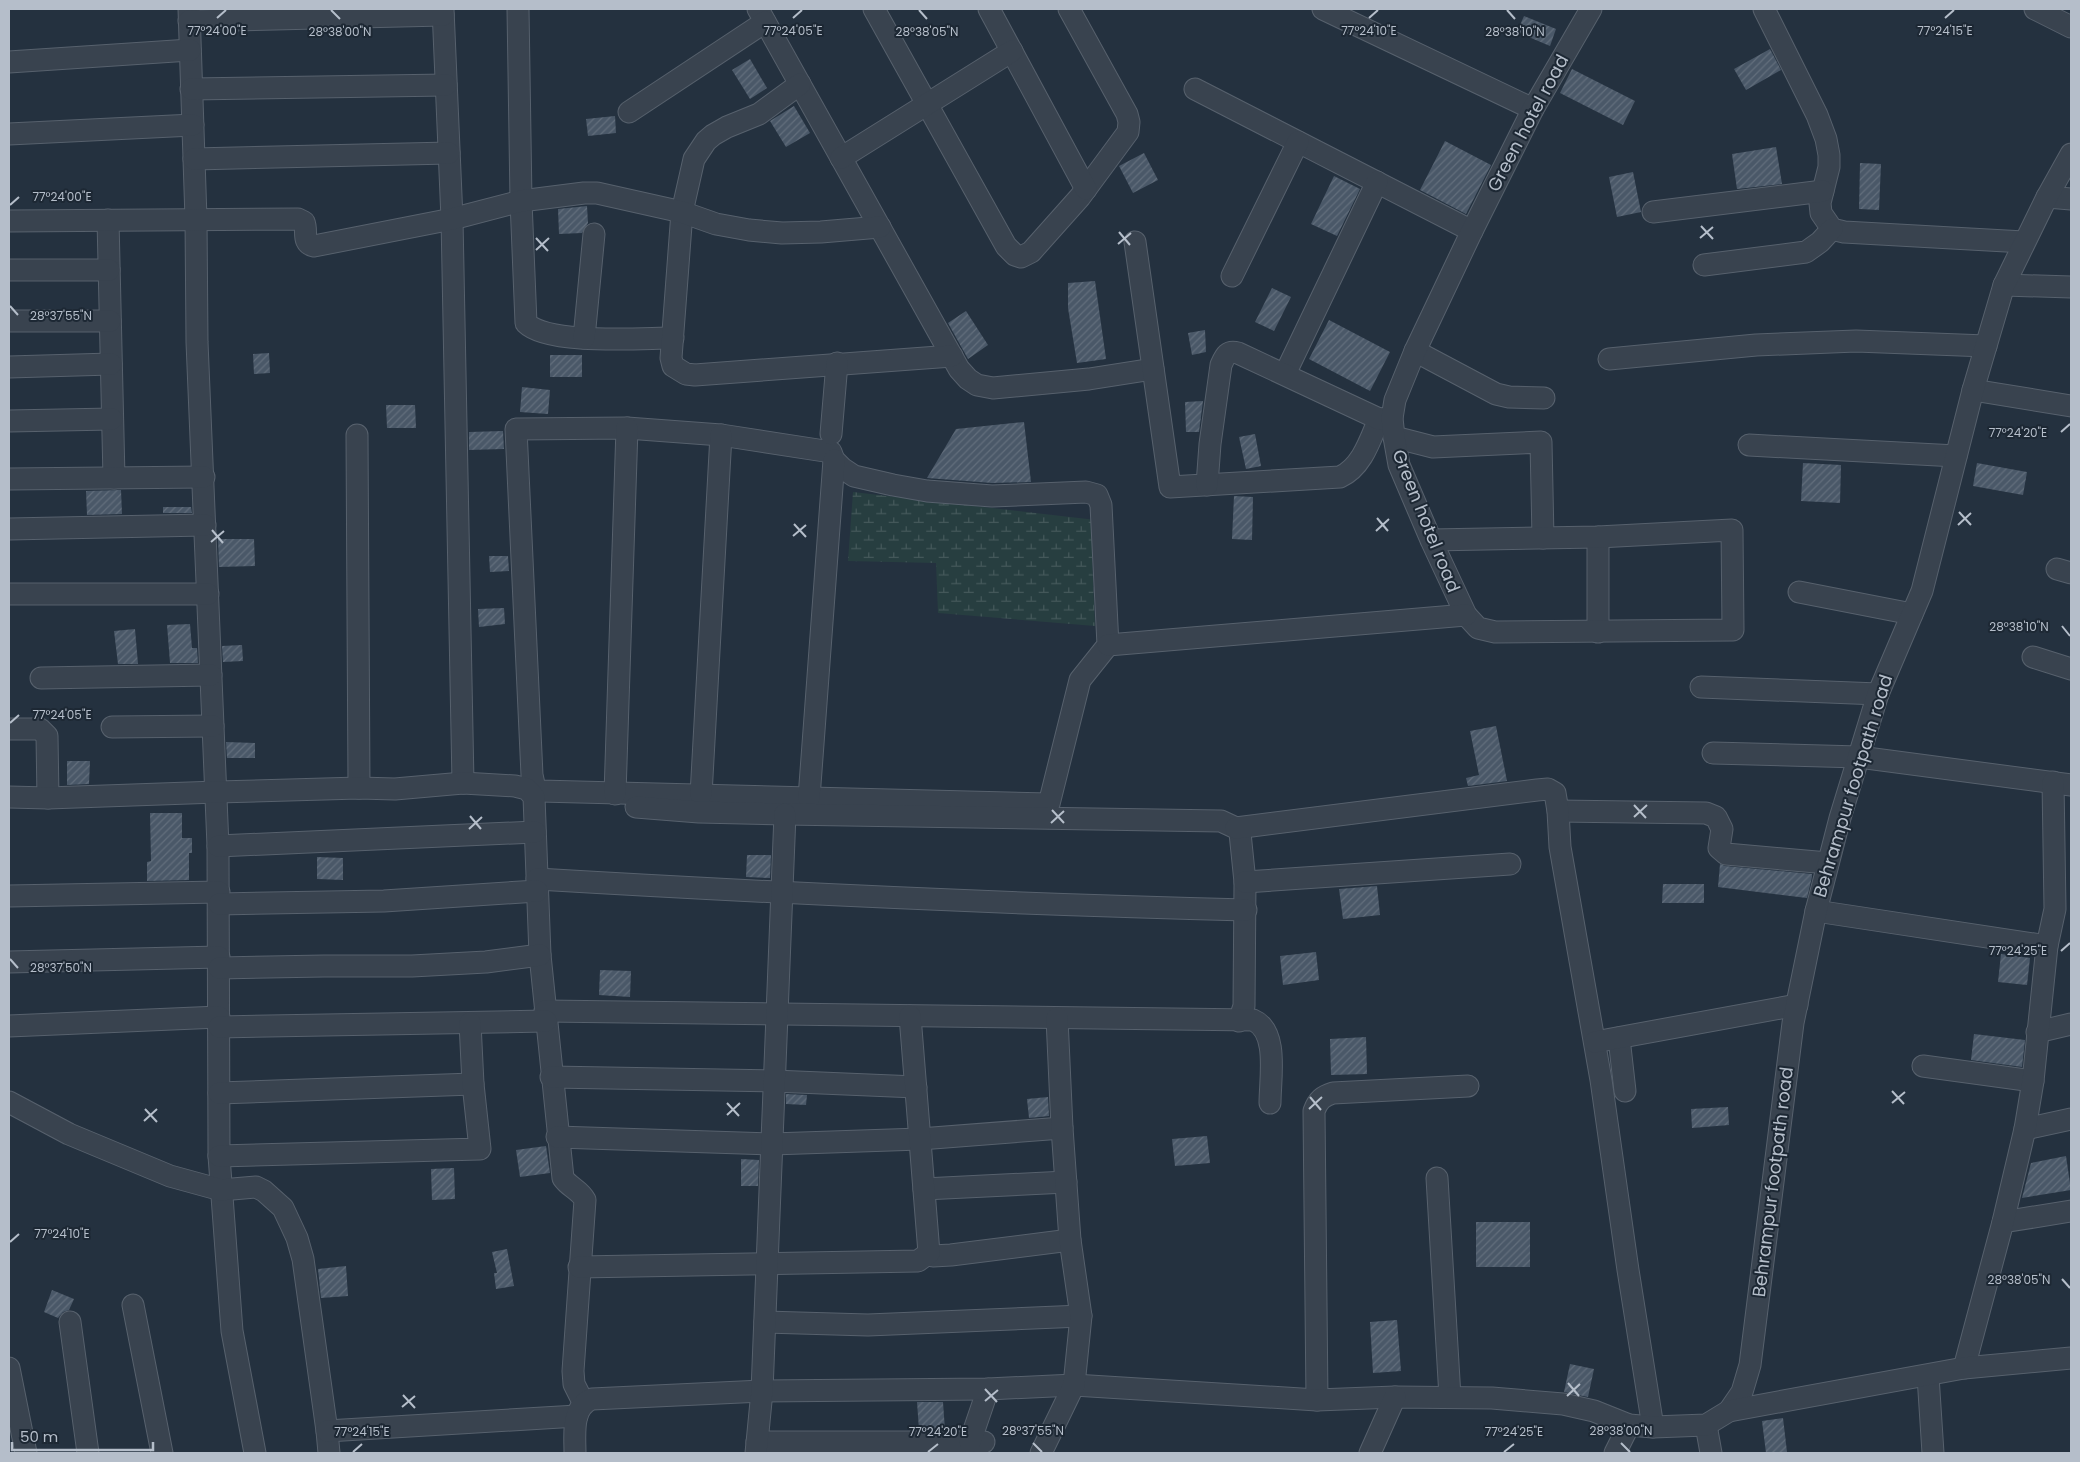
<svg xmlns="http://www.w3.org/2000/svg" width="2080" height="1462" font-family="Poppins,sans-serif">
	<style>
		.wetland { fill: url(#wetland-marsh) }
		.building { fill: url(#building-hatch) }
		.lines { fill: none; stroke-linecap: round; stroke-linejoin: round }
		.street-casing { stroke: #57616d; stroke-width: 23 }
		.street { stroke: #39434f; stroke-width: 21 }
		.ticks { fill: none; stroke: #b5beca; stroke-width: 2 }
		.labels { text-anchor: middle; stroke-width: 4; stroke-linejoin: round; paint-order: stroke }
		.street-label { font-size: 18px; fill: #b5beca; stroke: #1d2834 }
		.ticks-label { font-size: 12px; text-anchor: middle; fill: #b5beca; stroke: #1d2834; stroke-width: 4; stroke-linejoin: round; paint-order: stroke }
	</style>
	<defs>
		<pattern id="wetland-marsh" width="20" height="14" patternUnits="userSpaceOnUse" patternTransform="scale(1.25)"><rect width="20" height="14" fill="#273e40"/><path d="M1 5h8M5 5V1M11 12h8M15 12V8" fill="none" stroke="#44585a"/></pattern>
		<pattern id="building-hatch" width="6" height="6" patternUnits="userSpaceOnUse" patternTransform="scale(1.25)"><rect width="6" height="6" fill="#4a5868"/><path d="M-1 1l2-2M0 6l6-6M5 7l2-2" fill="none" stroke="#626e7c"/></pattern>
	</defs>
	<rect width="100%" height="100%" fill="#24313f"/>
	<path class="wetland" d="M853,492L1096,520L1092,557L1095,626L938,613L936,563L848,561Z"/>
	<g class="building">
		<path d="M1524,16L1556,29L1550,46L1517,32Z"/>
		<path d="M1770,49L1781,70L1746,90L1734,69Z"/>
		<path d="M750,59L767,88L750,99L732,70Z"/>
		<path d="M1572,69L1635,101L1623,125L1560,93Z"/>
		<path d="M794,106L810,133L786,147L770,121Z"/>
		<path d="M615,116L616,133L588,136L586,119Z"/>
		<path d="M1445,141L1491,165L1466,214L1420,190Z"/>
		<path d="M1776,147L1782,184L1737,189L1732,154Z"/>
		<path d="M1144,153L1158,180L1133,193L1119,166Z"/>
		<path d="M1860,163L1881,164L1879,210L1859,209Z"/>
		<path d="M1633,172L1641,212L1617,217L1609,177Z"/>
		<path d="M1334,176L1360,189L1337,236L1311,224Z"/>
		<path d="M587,206L588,223L582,233L559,234L558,209Z"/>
		<path d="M1095,281L1106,359L1077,363L1068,308V283Z"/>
		<path d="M1272,288L1291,297L1274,331L1255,322Z"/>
		<path d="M966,311L988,345L968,359L948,323Z"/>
		<path d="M1329,320L1390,352L1370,391L1309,359Z"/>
		<path d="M1205,330L1206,352L1192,355L1188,333Z"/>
		<path d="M269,353L270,373L254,374L253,354Z"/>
		<rect x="550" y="355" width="32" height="22"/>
		<path d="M522,387L550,390L548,414L520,412Z"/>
		<path d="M1203,401L1199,432H1186L1185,402Z"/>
		<path d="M386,405H415L416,428H387Z"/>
		<path d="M1024,422L1031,482L992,483L927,478L956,429Z"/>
		<path d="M503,431L504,449L469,450V432Z"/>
		<path d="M1255,434L1261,466L1246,469L1239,437Z"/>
		<path d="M1803,463L1841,465L1840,503L1801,501Z"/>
		<path d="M1977,463L2027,472L2023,495L1973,486Z"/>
		<path d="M121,490L122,514L87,515L86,491Z"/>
		<path d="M1234,496L1253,497L1252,540L1232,539Z"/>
		<path d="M163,507H191L192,513H163Z"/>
		<path d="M218,539H254L255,566L219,567Z"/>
		<path d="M489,556H508L509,571L490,572Z"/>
		<path d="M504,608L505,624L479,627L478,609Z"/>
		<path d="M190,624L192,648H197L198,663H170L167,625Z"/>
		<path d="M135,629L138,664H118L114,631Z"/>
		<path d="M242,645L243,661L223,662L222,646Z"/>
		<path d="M1496,726L1507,781L1468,786L1466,778L1479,775L1470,731Z"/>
		<path d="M226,742L255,743V758H227Z"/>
		<path d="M67,761H90L89,784L67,785Z"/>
		<path d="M150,813H182V838H192V853H189V880L147,881V862L151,861Z"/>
		<path d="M747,855H771L770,878L746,877Z"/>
		<path d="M317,857L343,858V880L317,879Z"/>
		<path d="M1720,864L1725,866L1812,874V877L1807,898L1718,887Z"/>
		<path d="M1663,884H1704V903H1662Z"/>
		<path d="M1377,886L1380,915L1343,919L1339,889Z"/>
		<path d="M1316,952L1319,980L1283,985L1280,956Z"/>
		<path d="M2001,954L2030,958L2027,985L1998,982Z"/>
		<path d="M600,970L631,971L630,997L599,995Z"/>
		<path d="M1974,1034L2025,1040L2022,1067L1971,1060Z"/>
		<path d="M1366,1037L1367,1074L1331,1075L1330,1039Z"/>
		<path d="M786,1094L807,1095L806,1105L786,1104Z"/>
		<path d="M1048,1097L1049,1116L1029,1118L1027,1099Z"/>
		<path d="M1728,1107L1729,1125L1692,1128L1691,1109Z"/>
		<path d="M1207,1136L1210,1163L1175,1166L1172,1139Z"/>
		<path d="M546,1146L550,1173L520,1177L516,1150Z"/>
		<path d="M2066,1156L2071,1190L2022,1198L2031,1163Z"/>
		<path d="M741,1159L759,1160L758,1186H741Z"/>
		<path d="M454,1168L455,1199L432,1200L431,1169Z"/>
		<rect x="1476" y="1222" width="54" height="45"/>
		<path d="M507,1249L514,1286L496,1289L494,1273H497L492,1252Z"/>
		<path d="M346,1266L348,1296L321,1298L318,1269Z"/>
		<path d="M52,1290L74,1299L69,1310L63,1312L58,1318L44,1312Z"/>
		<path d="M1397,1320L1401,1371L1373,1373L1370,1322Z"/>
		<path d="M1570,1364L1594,1369L1588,1397L1564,1392Z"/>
		<path d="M917,1402H943L945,1430H919Z"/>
		<path d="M1783,1418L1787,1452L1766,1453L1762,1421Z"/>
	</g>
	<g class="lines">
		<defs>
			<g id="street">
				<path d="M189,9L196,219L197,342L218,846L219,1156L232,1331L255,1453"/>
				<path d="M443,9L452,219L463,783"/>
				<path d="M518,9L521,201L526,323C548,345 640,338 673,338"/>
				<path d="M758,9L959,369L968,379L977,385L993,388L1089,379L1153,369"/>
				<path d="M874,9L1006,246L1015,255L1021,257L1031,252L1080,197L1128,132L1129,122L1127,114L1069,9"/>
				<path d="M989,9L1086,189"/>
				<path d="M1323,9L1533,109"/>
				<path d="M1764,9L1817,115L1826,139L1829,155V167L1820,203L1821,213L1832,229L1844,232L2024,242"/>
				<path d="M2035,9L2071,27"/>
				<path d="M189,21L443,15"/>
				<path d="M9,62L190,50"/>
				<path d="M800,84L759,114L727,127L713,135L706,141L694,159L682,212L671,358L673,366L686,374L695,375L952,356"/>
				<path d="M191,89L446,85"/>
				<path d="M1195,89L1472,231"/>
				<path d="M629,112L765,22"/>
				<path d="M9,134L193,125"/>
				<path d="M841,158L1012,51"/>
				<path d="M194,159L449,153"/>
				<path d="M2047,197L2071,199"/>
				<path d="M1653,212L1823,191"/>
				<path d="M108,220L114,478"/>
				<path d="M9,221L298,219L304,222C308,231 301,243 314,246L452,219L521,201L584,193H597L682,212L716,224L749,230L782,233L821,232L880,227"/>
				<path d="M1135,242L1170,487L1340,477C1362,467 1370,440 1379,419"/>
				<path d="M1704,265L1806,252L1820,242L1832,229"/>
				<path d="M9,270H109"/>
				<path d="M1232,276L1298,142"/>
				<path d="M2004,285L2071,287"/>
				<path d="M9,321H110"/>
				<path d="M584,338L594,234"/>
				<path d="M1415,351L1496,394L1509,397L1544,398"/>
				<path d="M1609,359L1756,345L1856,341L1986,346"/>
				<path d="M9,367L111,364"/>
				<path d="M1285,374L1377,182"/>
				<path d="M1973,390L2071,406"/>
				<path d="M9,421L112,419"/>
				<path d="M627,428L721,435L831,452L834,460L842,468L854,476L893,485L927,491L992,496L1086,492L1097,495L1101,505L1108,645L1080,680L1049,804L540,791L535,789L532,775L516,429Z"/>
				<path d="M831,434L837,363"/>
				<path d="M357,435L359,788"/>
				<path d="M1394,437L1433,447L1541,442L1543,538"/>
				<path d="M1749,445L1956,456"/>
				<path d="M9,479L204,477"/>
				<path d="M1207,485L1210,444L1221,365C1225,356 1227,350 1238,353L1379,419L1392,418"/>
				<path d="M9,529L205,525"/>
				<path d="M1598,537V632"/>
				<path d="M1431,540L1598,537L1732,530L1733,630L1495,632L1478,628L1466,615L1431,540L1399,465L1394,437L1392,418L1395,400L1415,351L1472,231L1533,109L1591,9"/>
				<path d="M2057,569L2071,573"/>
				<path d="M1799,592L1912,614"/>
				<path d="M9,594H208"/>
				<path d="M1108,645L1466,615"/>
				<path d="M2033,657L2071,669"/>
				<path d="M41,678L211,675"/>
				<path d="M1701,687L1878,694"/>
				<path d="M112,727L213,726"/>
				<path d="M9,729H40L47,736L48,798"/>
				<path d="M1713,753L1859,757L2071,785"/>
				<path d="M615,794L627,428"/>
				<path d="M701,795L721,435"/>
				<path d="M9,797L48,798L217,792L359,788L395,789L463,783L515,786L527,789L534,797L540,955L563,1178C569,1187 580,1190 585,1200L573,1371L574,1384L583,1402"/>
				<path d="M809,798L834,460"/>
				<path d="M636,807L699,812L785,814L1221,821L1236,828L1240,833L1245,882L1244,1006L1239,1021"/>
				<path d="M1558,811L1706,813L1716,817L1722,829L1719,848L1726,854L1828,863"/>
				<path d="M1236,828L1537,790L1548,789L1555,793L1558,811L1560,847L1601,1080L1628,1270L1653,1427"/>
				<path d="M218,846L535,832"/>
				<path d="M537,879C773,893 1009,904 1246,910"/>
				<path d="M1245,882L1510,864"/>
				<path d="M9,896L219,892"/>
				<path d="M219,904L384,901L537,891"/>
				<path d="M1816,911L2047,946"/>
				<path d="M9,962L219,957"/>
				<path d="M219,968L324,966H412L486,962L540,955"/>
				<path d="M545,1011L1253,1020C1279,1031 1270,1078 1270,1103"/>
				<path d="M9,1026L219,1017"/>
				<path d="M219,1027L546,1021"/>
				<path d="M2037,1032L2071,1024"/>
				<path d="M1619,1038L1625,1091"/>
				<path d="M1595,1042L1797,1005"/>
				<path d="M1923,1066L2033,1081"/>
				<path d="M551,1077L774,1081L916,1087"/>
				<path d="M219,1093L473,1084"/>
				<path d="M9,1102L69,1134L170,1176L221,1190L256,1187L264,1191L283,1208L297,1238L303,1259L327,1431L329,1453"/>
				<path d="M2025,1129L2071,1119"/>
				<path d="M557,1137L772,1144L920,1139L1062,1128"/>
				<path d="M219,1156L480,1149L473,1084L470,1023"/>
				<path d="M1437,1178L1450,1397"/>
				<path d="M924,1189L1066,1182"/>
				<path d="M2003,1222L2071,1211"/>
				<path d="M929,1253L933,1256L951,1255L1070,1240"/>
				<path d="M579,1267L918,1261L929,1253L910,1016"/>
				<path d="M133,1305L162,1453"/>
				<path d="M70,1322L88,1453"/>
				<path d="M765,1322L868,1325L1081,1316"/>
				<path d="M9,1368L26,1453"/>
				<path d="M1964,1368L2003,1222L2025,1129L2033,1081L2047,946L2055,909L2053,782"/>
				<path d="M1928,1376L1933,1453"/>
				<path d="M1317,1400L1314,1111C1318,1100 1323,1096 1333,1093L1468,1086"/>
				<path d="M1729,1411L1742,1392L1750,1365L1793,1023L1816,911L1840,818L1878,694L1922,591L1973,390L2004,285L2047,197L2071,154"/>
				<path d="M1706,1425L1711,1453"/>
				<path d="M327,1431L577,1416"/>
				<path d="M757,1442H984"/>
				<path d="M970,1442L988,1389"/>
				<path d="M575,1453C575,1434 571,1407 592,1399L762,1391L988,1389L1074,1385L1317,1400L1395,1397L1492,1398L1563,1404L1594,1411L1629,1425L1653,1427L1706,1425L1729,1411L1964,1368L2071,1358"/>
				<path d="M756,1453L762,1391L785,814"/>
				<path d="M1041,1453L1074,1385L1081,1316L1070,1240L1062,1128L1057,1018"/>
				<path d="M1370,1453L1395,1397"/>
				<path d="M1615,1453L1629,1425"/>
			</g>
		</defs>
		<use href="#street" class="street-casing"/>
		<use href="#street" class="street"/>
	</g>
	<path class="ticks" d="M331,10L340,19M919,10L927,19M1507,10L1515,19M217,18L226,10M793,18L802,10M1369,18L1378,10M1945,18L1954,10M10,205L19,197M1701,226L1713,239M1119,232L1130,245M536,238L548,251M1700,238L1713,227M1118,244L1131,233M536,250L549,238M10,306L18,315M2061,432L2070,424M1959,512L1971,525M1377,518L1388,531M794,524L806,537M1958,525L1971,513M212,530L223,543M1376,531L1389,519M793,536L806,525M211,542L224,531M2062,626L2070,636M10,723L19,715M1634,805L1646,818M1052,810L1064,823M470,816L481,829M1634,817L1647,805M1051,823L1064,811M469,829L482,817M2061,951L2070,943M10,959L18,968M1892,1091L1904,1104M1310,1097L1321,1110M727,1103L739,1116M1892,1103L1905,1092M145,1109L157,1122M1309,1109L1322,1097M727,1115L740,1103M144,1121L157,1109M10,1242L19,1234M2062,1279L2070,1288M1568,1383L1579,1396M985,1389L997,1402M403,1395L415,1408M1567,1396L1580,1384M985,1401L998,1390M402,1407L415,1396M1033,1443L1042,1452M1621,1443L1630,1452M353,1452L362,1444M928,1452L938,1444M1504,1452L1514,1444"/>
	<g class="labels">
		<g class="street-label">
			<text transform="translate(1528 123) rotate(-62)" y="6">Green hotel road</text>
			<text transform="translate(1426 521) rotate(68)" y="6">Green hotel road</text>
			<text transform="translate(1853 786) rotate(-73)" y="6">Behrampur footpath road</text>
			<text transform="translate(1773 1182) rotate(-83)" y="6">Behrampur footpath road</text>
		</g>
	</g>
	<g class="ticks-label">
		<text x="217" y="35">77°24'00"E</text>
		<text x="793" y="35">77°24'05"E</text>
		<text x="1369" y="35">77°24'10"E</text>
		<text x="1945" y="35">77°24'15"E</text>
		<text x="340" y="36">28°38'00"N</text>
		<text x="927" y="36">28°38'05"N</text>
		<text x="1515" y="36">28°38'10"N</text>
		<text x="62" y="201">77°24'00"E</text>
		<text x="61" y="320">28°37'55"N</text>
		<text x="2018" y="437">77°24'20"E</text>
		<text x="2019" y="631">28°38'10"N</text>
		<text x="62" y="719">77°24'05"E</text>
		<text x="2018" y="955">77°24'25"E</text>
		<text x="61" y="972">28°37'50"N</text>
		<text x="62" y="1238">77°24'10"E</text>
		<text x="2019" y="1284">28°38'05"N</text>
		<text x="1033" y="1435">28°37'55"N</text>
		<text x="1621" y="1435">28°38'00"N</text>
		<text x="362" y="1436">77°24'15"E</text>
		<text x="938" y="1436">77°24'20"E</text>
		<text x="1514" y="1436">77°24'25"E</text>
	</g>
	<rect width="2080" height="1462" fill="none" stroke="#b5beca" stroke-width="20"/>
	<path d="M12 1442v8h141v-8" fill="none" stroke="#b5beca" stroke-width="2.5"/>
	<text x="20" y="1442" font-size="15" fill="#b5beca" stroke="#1d2834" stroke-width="4" paint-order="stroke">50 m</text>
</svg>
